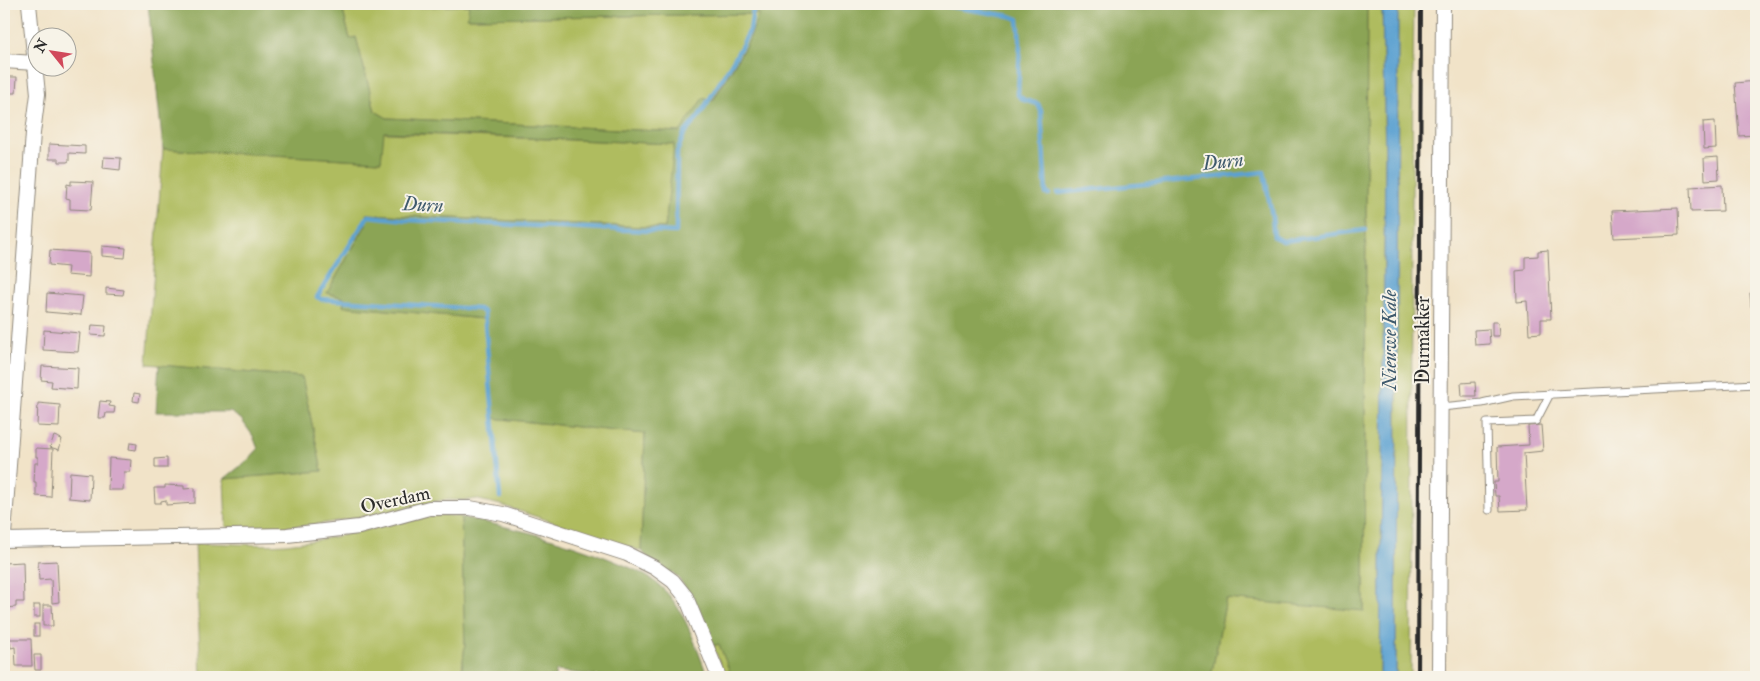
<svg xmlns="http://www.w3.org/2000/svg" width="1760" height="681" font-family="'IM FELL Double Pica',serif">
	<style>
		.green { fill: #afbc5e; stroke: #6d7444 }
		.forest { fill: #8ba455; stroke: #5b6840; fill-rule: evenodd }
		.water { fill: #5ca1d1; stroke: #44667e }
		.lines { fill: none; stroke-linecap: round; stroke-linejoin: round }
		.stream { stroke: #5ca1d1; stroke-width: 4.5 }
		.building { fill: #d5a8c9 }
		.service-casing { stroke: #8e877a; stroke-width: 9 }
		.minor-casing { stroke: #8e877a; stroke-width: 16 }
		.service { stroke: #fff; stroke-width: 7 }
		.minor { stroke: #fff; stroke-width: 14 }
		.rail { stroke: #2b2b2b; stroke-width: 4 }
		.labels { text-anchor: middle; stroke-width: 4; stroke-linejoin: round; paint-order: stroke }
		.street-label { font-size: 19px; fill: #2b2b2b; stroke: #f7f3e8 }
		.water-label { font-size: 20px; font-style: italic; fill: #3f5a6d; stroke: #f7f3e8 }
	</style>
	<rect width="100%" height="100%" fill="#f7f3e8"/>
	<filter id="ink" filterUnits="userSpaceOnUse"><feTurbulence type="fractalNoise" baseFrequency=".02" numOctaves="2"/><feDisplacementMap in="SourceGraphic" scale="10" xChannelSelector="R" yChannelSelector="G"/><feConvolveMatrix kernelMatrix="1 2 1 2 8 2 1 2 1" color-interpolation-filters="sRGB"/></filter>
	<filter id="wash" filterUnits="userSpaceOnUse"><feTurbulence type="fractalNoise" baseFrequency=".0096" numOctaves="4" result="noise"/><feDisplacementMap in="SourceGraphic" scale="20" xChannelSelector="R" yChannelSelector="G"/><feGaussianBlur stdDeviation="1.12" result="paint"/><feColorMatrix in="noise" values="0 0 0 0 0 0 0 0 0 0 0 0 0 0 0 0 0 1.4 0 .05"/><feComposite in="paint" operator="in"/></filter>
	<g filter="url(#wash)">
		<rect width="100%" height="100%" fill="#f1e3c8"/>
		<g class="green">
			<path d="M1367,4H1382L1385,158L1380,677H1211L1226,599L1364,610Z"/>
			<path d="M1398,4H1414C1410,228 1413,453 1411,677H1396Z"/>
			<path d="M470,5L468,18L759,14L748,42L712,101L703,98L681,132L387,118L375,111L356,37L350,39L343,11Z"/>
			<path d="M383,132L388,133L675,144L665,228L367,214L366,225L327,293L345,298L343,306L484,319L492,418L645,434L641,551L501,505L475,499L470,500H442L388,512L320,524L274,528L226,527L224,479L322,471L302,377L147,364L163,149L381,161Z"/>
			<path d="M443,515L461,517L465,645L461,677H201L195,543C224,543 257,546 286,544C340,539 391,522 443,515Z"/>
			<path d="M719,644L732,677H726L713,646Z"/>
		</g>
		<g class="forest">
			<path d="M148,4H1367L1364,611L1226,599L1211,677H732L719,644L713,646C701,620 692,589 670,570L673,581L641,551L645,434L492,418L484,319L343,306L345,298L327,293L366,225V214L665,228L674,144L384,132L381,161L163,149ZM469,5L467,18L759,14L748,42L713,101L703,98L680,132L387,118L375,111L356,37L350,39L343,11Z"/>
			<path d="M159,365L302,377L322,471L224,479L248,460L258,449L253,436L241,419L230,412H156Z"/>
			<path d="M461,517C512,528 559,538 607,558C631,568 652,575 669,595C688,618 697,650 708,677H611L556,671L555,677H461L465,645Z"/>
		</g>
		<path class="water" d="M1382,4H1398L1396,677H1380L1385,158Z"/>
		<g class="lines">
			<g class="stream">
				<path d="M934,4L1010,16L1018,19L1020,43L1018,95L1024,100L1038,104L1041,111L1046,194H1049"/>
				<path d="M1057,193L1264,172L1272,216L1274,237L1283,241L1365,230"/>
				<path d="M500,497L484,312L479,309L321,299L317,297L368,216L407,220L676,232L677,152L684,134L699,116L736,56L750,30L753,10L756,4"/>
			</g>
		</g>
		<g id="blocks">
			<g class="building">
				<path d="M4,77H17L16,93H4Z"/>
				<path d="M1756,81V135L1739,136L1735,83Z"/>
				<path d="M4,118L6,119L5,132H4Z"/>
				<path d="M1715,121L1716,148L1704,149L1703,122Z"/>
				<path d="M49,144L85,146V154L69,153V161L67,162H59V159H49Z"/>
				<path d="M104,157L121,158L120,170L103,168Z"/>
				<path d="M1718,157L1719,179L1705,180L1704,158Z"/>
				<path d="M71,181L93,182L91,210L70,209V199L66,198L67,184L71,185Z"/>
				<path d="M1722,185L1723,211L1691,212L1690,187Z"/>
				<path d="M1678,208L1679,235L1614,238L1612,211Z"/>
				<path d="M102,246L126,248L125,258L102,256Z"/>
				<path d="M50,250L90,253L89,277L67,275L68,267L49,265Z"/>
				<path d="M1548,250L1551,319H1541V333L1529,334L1527,301L1517,302L1516,271L1525,270V257L1538,256V251Z"/>
				<path d="M106,288L124,290L123,295L106,294Z"/>
				<path d="M47,293L83,296L81,315L46,312Z"/>
				<path d="M1750,293H1756V307H1751Z"/>
				<path d="M1492,322H1498L1499,336H1492Z"/>
				<path d="M92,325L106,326L105,336L91,335Z"/>
				<path d="M1489,329L1490,344L1475,345L1474,330Z"/>
				<path d="M44,330L80,333L78,352L43,350Z"/>
				<path d="M42,366L78,368L77,389L51,387L52,381L41,380Z"/>
				<path d="M1475,382L1476,396H1462L1461,383Z"/>
				<path d="M134,393L140,394L139,402L133,401Z"/>
				<path d="M100,401L110,402L109,406L115,407L114,413H106L105,418H98Z"/>
				<path d="M38,403L60,405L59,427L37,426Z"/>
				<path d="M1541,425L1543,451L1524,453L1527,510L1500,511L1499,496H1495L1494,482H1498L1497,447L1529,445L1528,426Z"/>
				<path d="M54,436L62,439L59,450L50,447Z"/>
				<path d="M130,443L137,444L136,450L129,449Z"/>
				<path d="M36,448L53,449L51,497L36,496V482H34L35,463H38V457H36Z"/>
				<path d="M109,458L131,460L130,472H124L123,490H108Z"/>
				<path d="M167,458V468H155V459Z"/>
				<path d="M70,472L91,474L90,500L69,498Z"/>
				<path d="M165,485L184,486V489L195,488V503L166,505V500L161,501V503H155L154,488H165Z"/>
				<path d="M57,561L59,602L52,603L51,579L39,580L38,562Z"/>
				<path d="M23,562L24,602H16V607L5,608L4,563Z"/>
				<rect x="34" y="605" width="6" height="12"/>
				<path d="M43,605H52L53,626H43Z"/>
				<rect x="34" y="624" width="5" height="12"/>
				<path d="M4,639H31L32,666H16L15,647L11,648L10,643L8,646H4Z"/>
				<path d="M34,655H41V670H35Z"/>
			</g>
		</g>
	</g>
	<g filter="url(#ink)">
		<use href="#blocks" fill-opacity="0" stroke="#8e877a" stroke-width="1"/>
		<g class="lines">
			<defs>
				<g id="service">
					<path d="M1441,407L1482,403L1513,396L1756,384"/>
					<path d="M1489,510L1487,423L1536,421L1550,394"/>
				</g>
				<g id="minor">
					<path d="M4,61L35,63"/>
					<path d="M4,535L33,133L38,94L29,4"/>
					<path d="M4,540L287,535L359,527L429,508H470L503,514L627,554L655,568L673,581L686,597L719,677"/>
					<path d="M1439,677L1443,4"/>
				</g>
			</defs>
			<use href="#service" class="service-casing"/>
			<use href="#minor" class="minor-casing"/>
			<use href="#service" class="service"/>
			<use href="#minor" class="minor"/>
			<path class="rail" d="M1418,677L1421,4"/>
		</g>
	</g>
	<g class="labels">
		<g class="street-label">
			<text transform="translate(1422 340) rotate(-90)" y="7">Durmakker</text>
			<text transform="translate(395 499) rotate(-12)" y="7">Overdam</text>
		</g>
		<g class="water-label">
			<text transform="translate(1223 161) rotate(-6)" y="7">Durn</text>
			<text transform="translate(423 204) rotate(3)" y="7">Durn</text>
			<text transform="translate(1389 340) rotate(-90)" y="7">Nieuwe Kale</text>
		</g>
	</g>
	<rect width="1760" height="681" fill="none" stroke="#f7f3e8" stroke-width="20"/>
	<g transform="translate(52 52) rotate(300)"><circle r="24" fill="#f7f3e8" stroke="#a5a39c"/>
	<path d="M0-4L9 19L0 12L-9 19Z" fill="#d1495b"/>
	<text y="-8" font-size="14" font-weight="bold" text-anchor="middle" fill="#2b2b2b">N</text>
	</g>
</svg>
